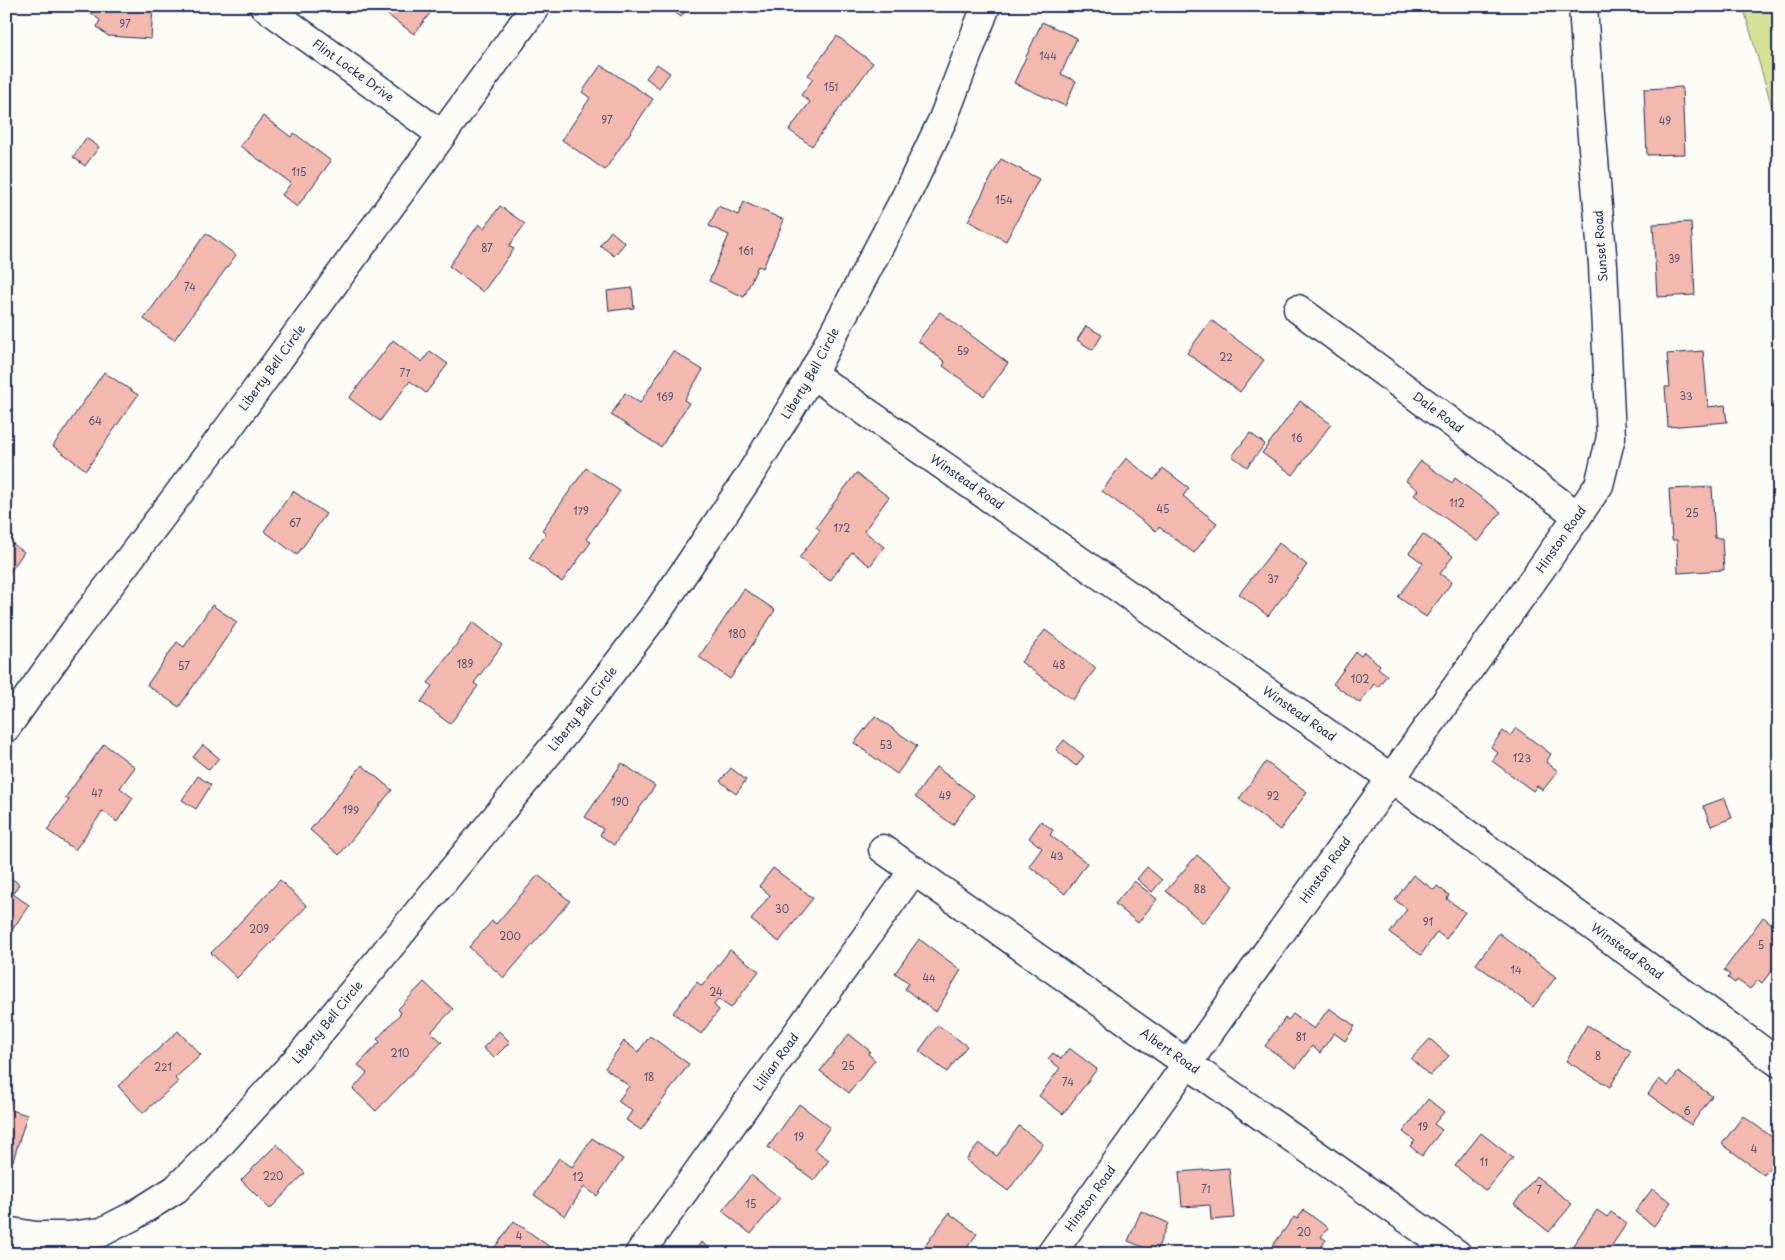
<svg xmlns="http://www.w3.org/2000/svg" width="1785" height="1260" font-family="'Playpen Sans',sans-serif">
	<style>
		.green { fill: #d6e295; stroke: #78887a }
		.building { fill: #f3b8ae; stroke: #1b2f5e }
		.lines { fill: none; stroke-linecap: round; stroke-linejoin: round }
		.minor-casing { stroke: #1b2f5e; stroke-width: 31 }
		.minor { stroke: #fdfcf7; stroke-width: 28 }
		.labels { text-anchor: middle; stroke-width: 5; stroke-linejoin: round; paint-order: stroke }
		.number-label { font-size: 10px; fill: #515172 }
		.street-label { font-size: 12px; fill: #1b2f5e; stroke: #fdfcf7 }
	</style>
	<rect width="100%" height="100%" fill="#fdfcf7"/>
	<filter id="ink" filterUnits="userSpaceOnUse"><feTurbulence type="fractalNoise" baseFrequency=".02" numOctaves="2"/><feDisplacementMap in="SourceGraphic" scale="10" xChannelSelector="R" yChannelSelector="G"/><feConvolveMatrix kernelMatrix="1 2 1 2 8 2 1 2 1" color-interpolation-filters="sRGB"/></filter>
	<g filter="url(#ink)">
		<path class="green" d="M1743,6H1779V132Z"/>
		<g class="building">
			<path d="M80,6H153L151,39L108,36L97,27L100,20Z"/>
			<path d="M390,6H440L437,11L434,8L414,34L385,13Z"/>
			<path d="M667,6H689L681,17Z"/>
			<path d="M1042,22L1077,38L1061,74L1076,81L1065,106L1014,83Z"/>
			<path d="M837,36L873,63L812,146L789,130L810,102L801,95L813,79L808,75Z"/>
			<path d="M657,64L670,73L659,88L646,78Z"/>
			<path d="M601,65L653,99L605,170L562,140L590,98L582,92Z"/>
			<path d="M1682,87L1685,154L1647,155L1644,89Z"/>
			<path d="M263,116L291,137L294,133L331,161L297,207L282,195L291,183L240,146Z"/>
			<path d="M86,138L99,147L85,166L73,157Z"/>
			<path d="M1001,159L1039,179L1006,241L968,221Z"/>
			<path d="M744,202L784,220L763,268L758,266L744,297L709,281L729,235L709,226L718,206L738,215Z"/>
			<path d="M500,206L525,224L509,246L514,249L483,292L449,266L479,224L484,228Z"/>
			<path d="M1691,222L1695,295L1657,297L1653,224Z"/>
			<path d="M611,231L625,243L614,256L600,245Z"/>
			<path d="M206,233L236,255L174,340L144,319Z"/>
			<path d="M632,288L634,308L609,311L607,291Z"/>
			<path d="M940,312L1008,363L984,396L943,366L945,362L918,341Z"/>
			<path d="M1211,320L1264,360L1240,392L1187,353Z"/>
			<path d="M1086,326L1102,335L1093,350L1077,340Z"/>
			<path d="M393,340L422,362L430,351L448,364L426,393L410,381L380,421L349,398Z"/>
			<path d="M673,351L703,370L684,400L689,403L661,447L611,415L625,393L640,403Z"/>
			<path d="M1703,351L1708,407L1725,405L1727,422L1668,427L1665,387H1670L1667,354Z"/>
			<path d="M104,372L138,395L86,470L53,446Z"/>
			<path d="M1300,401L1331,424L1293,475L1262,453Z"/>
			<path d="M1250,433L1265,444L1247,467L1232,456Z"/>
			<path d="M1126,458L1154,480L1163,468L1189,488L1183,496L1217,523L1194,553L1159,527L1156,531L1102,491Z"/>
			<path d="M1421,461L1452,483L1455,478L1501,512L1478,542L1414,495L1418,490L1406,481Z"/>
			<path d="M586,468L620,491L586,539L591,542L562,582L529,558L546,533L542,530Z"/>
			<path d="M856,473L889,497L864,531L884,547L870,566L852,552L830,581L799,558L820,530L816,527Z"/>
			<path d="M1712,487L1715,538H1722L1724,570L1678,573L1677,540H1672L1669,489Z"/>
			<path d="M293,491L326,514L297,555L264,531Z"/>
			<path d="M1423,534L1453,556L1440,574L1452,582L1426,617L1398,597L1423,563L1409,553Z"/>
			<path d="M6,539L24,552L6,578Z"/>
			<path d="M1279,543L1307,565L1268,616L1239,594Z"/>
			<path d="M744,589L775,610L730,679L699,657Z"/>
			<path d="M212,605L237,622L179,707L147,685L177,642L184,647Z"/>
			<path d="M473,622L502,645L474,683L478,686L450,724L421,702L432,686L428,683Z"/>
			<path d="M1045,630L1096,668L1073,700L1021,662Z"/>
			<path d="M1356,652L1361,656L1364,652L1380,665L1378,668L1387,675L1378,687L1374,684L1360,703L1333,684Z"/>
			<path d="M875,716L917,746L897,774L854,743Z"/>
			<path d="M1516,728L1551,754L1546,762L1558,771L1543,790L1537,786L1533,791L1492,761L1498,753L1491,747L1503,731L1510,736Z"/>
			<path d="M1064,740L1084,756L1076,766L1056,750Z"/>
			<path d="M104,744L135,767L120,788L133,798L117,822L103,811L75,850L47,830L69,800L65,798Z"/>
			<path d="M203,745L219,758L209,770L193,757Z"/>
			<path d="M1266,762L1307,792L1280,830L1239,799Z"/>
			<path d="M622,763L655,786L614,845L600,835L603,829L585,817Z"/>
			<path d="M362,765L392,790L339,855L310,830Z"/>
			<path d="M936,767L974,795L953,825L915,797Z"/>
			<path d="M731,768L746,780L736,794L720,781Z"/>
			<path d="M198,776L211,785L196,809L182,800Z"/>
			<path d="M1725,798L1732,818L1711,826L1703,806Z"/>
			<path d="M1041,821L1053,830L1050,835L1087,863L1065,894L1029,866L1042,848L1029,838Z"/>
			<path d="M1197,855L1234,886L1203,923L1166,891Z"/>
			<path d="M1147,867L1162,880L1152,892L1137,879Z"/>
			<path d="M6,868L10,877L19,884L13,894L29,905L6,939Z"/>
			<path d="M773,868L813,898L779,942L751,920L770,895L759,886Z"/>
			<path d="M538,875L570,901L504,978L469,947L492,921L496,924Z"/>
			<path d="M1413,875L1434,890L1437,886L1449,895L1447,899L1465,912L1446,939L1437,932L1421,955L1390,933L1407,909L1395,900Z"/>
			<path d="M280,880L307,906L237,978L211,953Z"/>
			<path d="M1134,881L1157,899L1138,923L1115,904Z"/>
			<path d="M1763,917L1779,929V961L1762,983L1758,980L1750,989L1737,980L1735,983L1728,978L1730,975L1724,970Z"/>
			<path d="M1499,933L1556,977L1533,1007L1476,964Z"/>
			<path d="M919,939L961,970L936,1012L905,989L909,983L895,973Z"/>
			<path d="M730,950L759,971L731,1008L718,999L714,1005L719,1010L701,1034L673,1013L697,982L702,986Z"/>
			<path d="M424,982L453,1009L431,1032L442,1042L376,1111L353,1089L367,1073L358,1065L380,1042L377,1039L401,1013L398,1009Z"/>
			<path d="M1329,1008L1355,1026L1345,1041L1334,1033L1320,1053L1312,1046L1296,1068L1265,1046L1285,1018L1288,1020L1293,1014L1314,1029Z"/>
			<path d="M938,1025L967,1046L947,1072L919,1051Z"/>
			<path d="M1587,1025L1631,1051L1610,1087L1566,1061Z"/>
			<path d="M178,1031L201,1055L175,1078L178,1082L143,1113L118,1086Z"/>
			<path d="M499,1031L510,1042L494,1058L483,1048Z"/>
			<path d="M849,1034L870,1051L868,1054L875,1060L849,1093L820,1071Z"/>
			<path d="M650,1036L689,1064L641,1130L626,1120L632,1111L618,1101L629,1086L605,1068L624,1041L638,1052Z"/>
			<path d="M1430,1039L1449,1056L1430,1076L1411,1059Z"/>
			<path d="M1069,1048L1097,1069L1063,1114L1039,1096L1060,1068L1048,1059L1053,1053L1061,1059Z"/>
			<path d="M1678,1072L1712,1096L1691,1125L1648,1094L1659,1079L1668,1086Z"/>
			<path d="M6,1096L11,1097L8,1109L27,1115L13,1161L6,1159Z"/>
			<path d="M1428,1099L1444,1112L1434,1124L1442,1130L1422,1156L1410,1146L1415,1141L1403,1132Z"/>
			<path d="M799,1104L830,1127L814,1149L829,1160L814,1180L768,1147Z"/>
			<path d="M1743,1116L1779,1142V1155L1764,1175L1722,1144Z"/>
			<path d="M1019,1126L1043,1144L1008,1191L966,1160L979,1143L997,1156Z"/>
			<path d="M1481,1133L1513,1158L1486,1191L1455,1166Z"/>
			<path d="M592,1138L623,1159L597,1196L584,1187L565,1216L534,1195L559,1158L572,1167Z"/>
			<path d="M277,1144L305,1173L270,1209L241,1180Z"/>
			<path d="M1229,1168L1234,1218L1211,1220L1210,1205L1182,1207L1179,1172Z"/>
			<path d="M751,1175L780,1198L751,1234L722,1211Z"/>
			<path d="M1536,1176L1572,1204L1549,1232L1514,1204Z"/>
			<path d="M1652,1189L1671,1202L1654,1226L1635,1212Z"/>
			<path d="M1304,1210L1328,1228L1321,1237L1326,1240L1316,1254L1267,1253L1294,1217L1297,1219Z"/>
			<path d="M1597,1210L1607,1217L1611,1212L1627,1223L1606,1254H1567Z"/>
			<path d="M1141,1211L1168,1223L1156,1252L1128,1241Z"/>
			<path d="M949,1213L977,1234L962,1254H919Z"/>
			<path d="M514,1221L557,1252L555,1254H490Z"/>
			<path d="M701,1242L718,1254H693Z"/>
		</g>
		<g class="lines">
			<defs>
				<g id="minor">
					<path id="s1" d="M264,6L442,135"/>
					<path id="s2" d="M1298,309L1578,516"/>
					<path id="s3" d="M812,374L1391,778L1779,1063"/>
					<path id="s4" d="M6,728L74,632L230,426L536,6"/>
					<path id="s5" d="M883,849L1457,1254"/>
					<path id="s6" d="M6,1231L35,1236H70L102,1232L133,1216L176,1189L212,1153L301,1055L564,734L658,611L748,478L812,374L906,196L943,119L986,6"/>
					<path id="s7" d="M639,1254L914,870"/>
					<path id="s8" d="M1051,1254L1545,563L1599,485L1611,437L1603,265L1590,113L1583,6"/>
				</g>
			</defs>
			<use href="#minor" class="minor-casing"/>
			<use href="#minor" class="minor"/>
		</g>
	</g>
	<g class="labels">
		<g class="number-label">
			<text x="125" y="28">97</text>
			<text x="1048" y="60">144</text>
			<text x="831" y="91">151</text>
			<text x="607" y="124">97</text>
			<text x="1665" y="125">49</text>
			<text x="299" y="176">115</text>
			<text x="1004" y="204">154</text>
			<text x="487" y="252">87</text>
			<text x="746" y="255">161</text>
			<text x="1674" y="263">39</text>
			<text x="190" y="291">74</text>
			<text x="963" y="355">59</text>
			<text x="1226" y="361">22</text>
			<text x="405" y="377">77</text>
			<text x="1686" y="400">33</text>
			<text x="665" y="401">169</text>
			<text x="95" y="425">64</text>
			<text x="1297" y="442">16</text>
			<text x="1457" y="507">112</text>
			<text x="1163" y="513">45</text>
			<text x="581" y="515">179</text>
			<text x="1692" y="517">25</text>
			<text x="295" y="527">67</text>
			<text x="842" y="532">172</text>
			<text x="1273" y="583">37</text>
			<text x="737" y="638">180</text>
			<text x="465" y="668">189</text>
			<text x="1059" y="669">48</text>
			<text x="184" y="670">57</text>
			<text x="1360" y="683">102</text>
			<text x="886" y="749">53</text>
			<text x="1522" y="762">123</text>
			<text x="97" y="797">47</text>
			<text x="945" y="800">49</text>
			<text x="1273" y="800">92</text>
			<text x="620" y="806">190</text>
			<text x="351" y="814">199</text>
			<text x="1057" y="860">43</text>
			<text x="1200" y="893">88</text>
			<text x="782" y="913">30</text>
			<text x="1428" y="926">91</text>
			<text x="259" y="933">209</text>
			<text x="510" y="940">200</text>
			<text x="1761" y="949">5</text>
			<text x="1516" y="974">14</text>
			<text x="929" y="982">44</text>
			<text x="716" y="996">24</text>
			<text x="1301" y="1041">81</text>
			<text x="400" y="1057">210</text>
			<text x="1598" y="1060">8</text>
			<text x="848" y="1070">25</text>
			<text x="163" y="1071">221</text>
			<text x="649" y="1081">18</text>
			<text x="1068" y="1086">74</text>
			<text x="1687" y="1115">6</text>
			<text x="1423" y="1131">19</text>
			<text x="799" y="1141">19</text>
			<text x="1754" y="1153">4</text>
			<text x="1484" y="1166">11</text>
			<text x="273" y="1180">220</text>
			<text x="578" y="1181">12</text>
			<text x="1206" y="1193">71</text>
			<text x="1539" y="1194">7</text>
			<text x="751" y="1208">15</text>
			<text x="1304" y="1236">20</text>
			<text x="519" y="1240">4</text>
		</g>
		<g class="street-label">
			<text dy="4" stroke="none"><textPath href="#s1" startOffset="110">Flint Locke Drive</textPath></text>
			<text transform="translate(1601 246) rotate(-94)" y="4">Sunset Road</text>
			<text dy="4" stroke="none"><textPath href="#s4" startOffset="448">Liberty Bell Circle</textPath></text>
			<text dy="4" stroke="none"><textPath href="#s6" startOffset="1218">Liberty Bell Circle</textPath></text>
			<text dy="4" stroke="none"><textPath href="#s2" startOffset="174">Dale Road</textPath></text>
			<text dy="4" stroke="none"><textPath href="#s3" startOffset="189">Winstead Road</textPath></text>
			<text dy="4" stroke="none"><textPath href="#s8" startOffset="878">Hinston Road</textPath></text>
			<text dy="4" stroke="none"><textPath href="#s6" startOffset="812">Liberty Bell Circle</textPath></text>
			<text dy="4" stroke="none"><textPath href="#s3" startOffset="594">Winstead Road</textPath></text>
			<text dy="4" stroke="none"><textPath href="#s8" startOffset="472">Hinston Road</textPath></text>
			<text dy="4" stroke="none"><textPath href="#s3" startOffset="999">Winstead Road</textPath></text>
			<text dy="4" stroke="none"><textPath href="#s6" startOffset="408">Liberty Bell Circle</textPath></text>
			<text dy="4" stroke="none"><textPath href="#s5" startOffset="351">Albert Road</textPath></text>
			<text dy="4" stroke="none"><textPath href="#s7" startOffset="236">Lillian Road</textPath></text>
			<text dy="4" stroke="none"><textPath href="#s8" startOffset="68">Hinston Road</textPath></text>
		</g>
	</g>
	<rect width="1785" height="1260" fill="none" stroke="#fdfcf7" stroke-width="25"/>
	<rect x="12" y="12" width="1760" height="1235" fill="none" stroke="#1b2f5e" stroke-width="2" filter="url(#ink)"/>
</svg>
